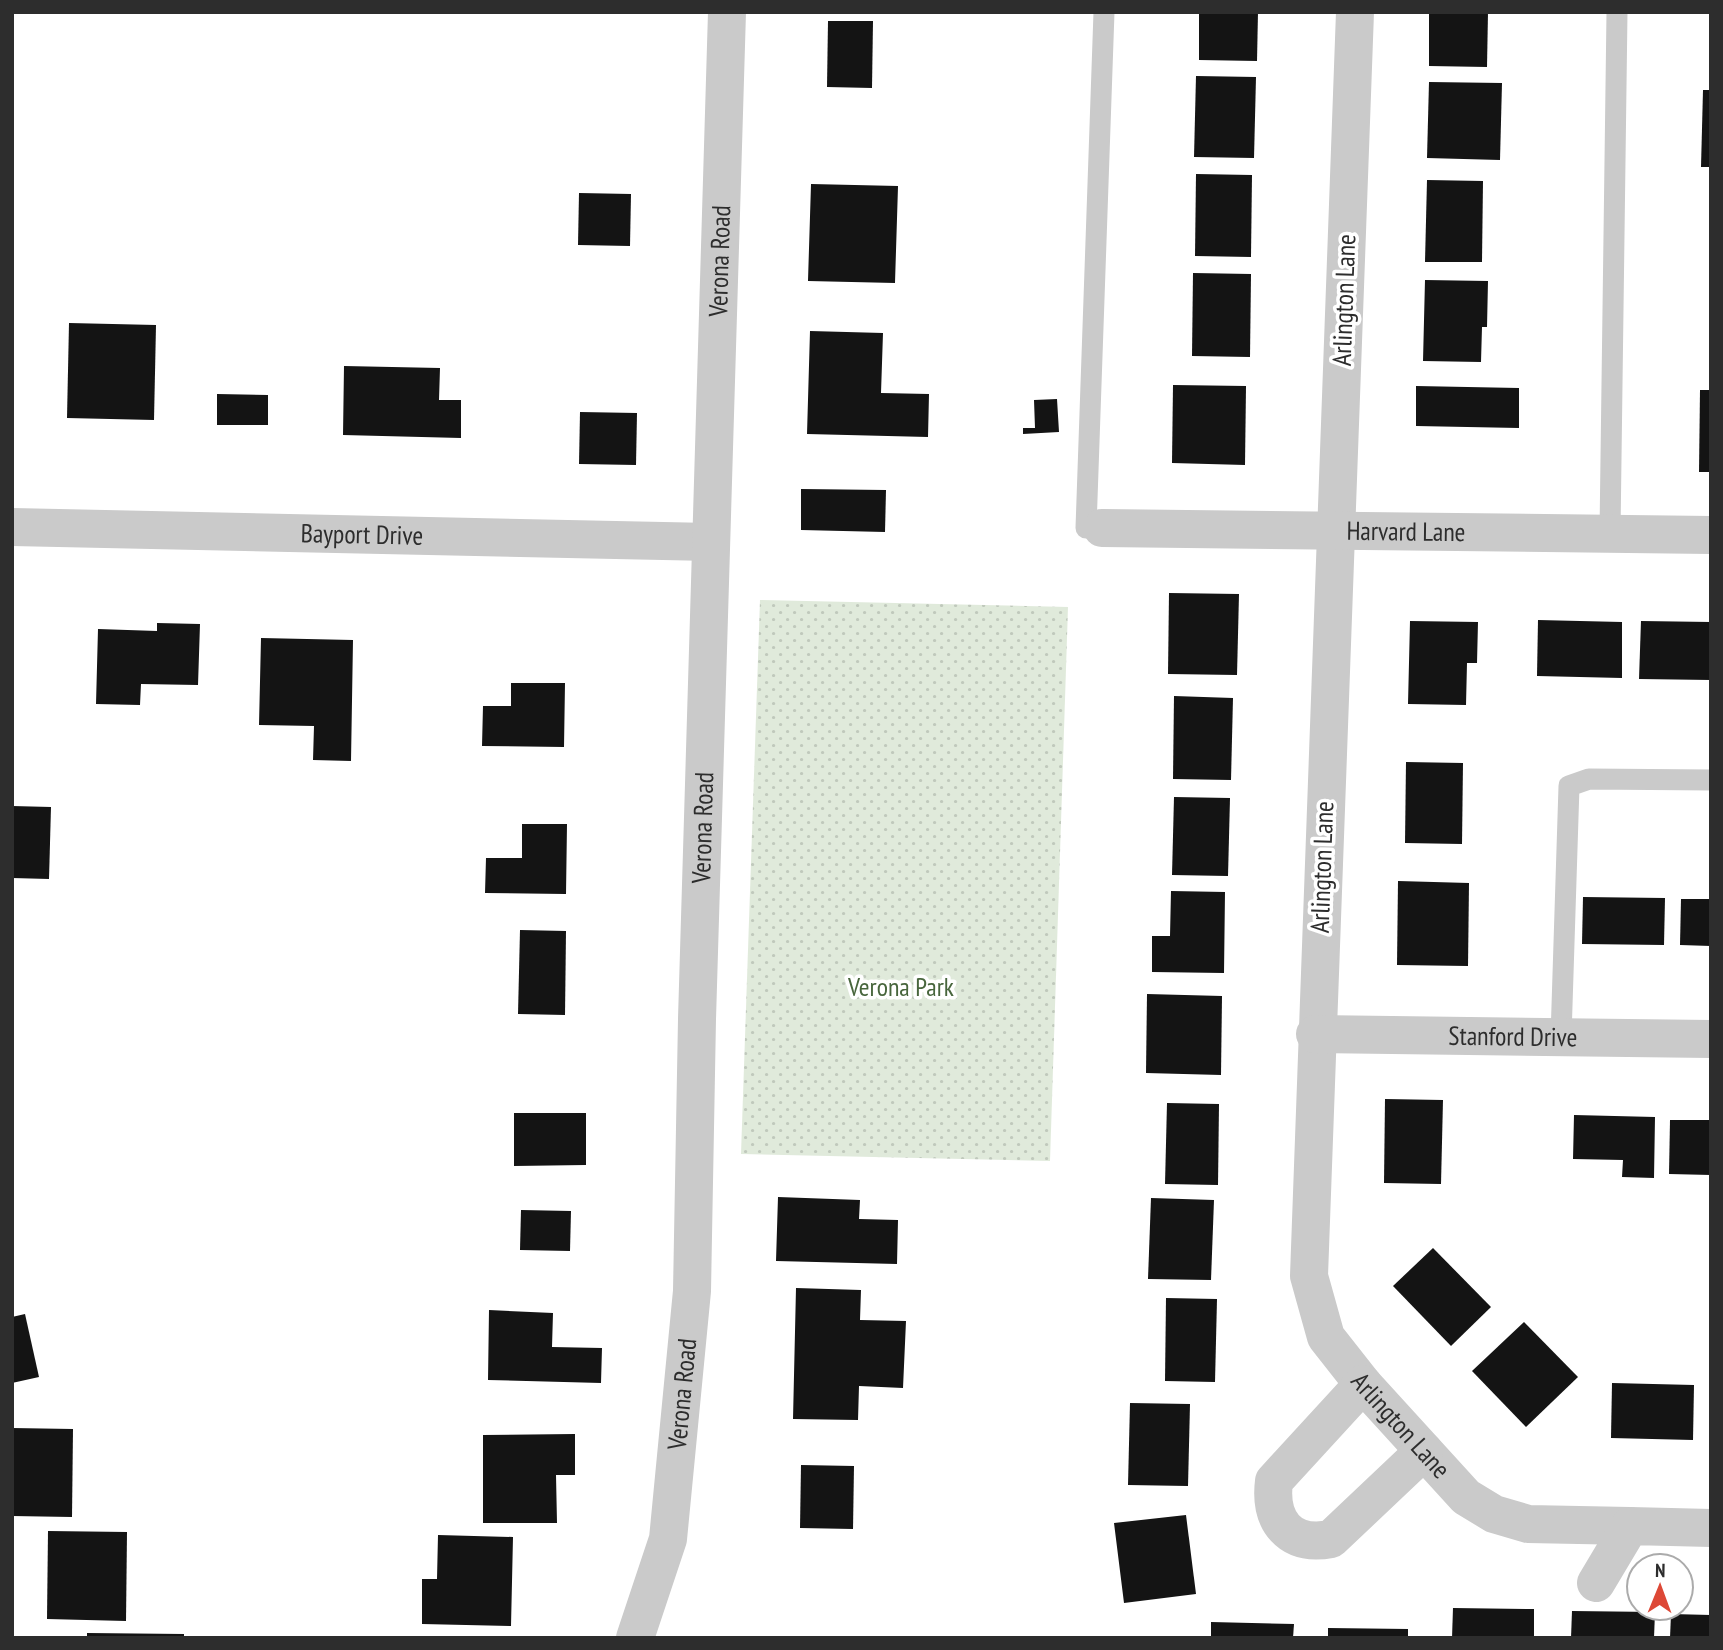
<svg xmlns="http://www.w3.org/2000/svg" width="1723" height="1650" font-family="'PT Sans Narrow',sans-serif">
	<style>
		.park { fill: url(#park-dots) }
		.building { fill: #141414 }
		.lines { fill: none; stroke-linecap: round; stroke-linejoin: round }
		.service { stroke: #cacaca; stroke-width: 21 }
		.minor { stroke: #cacaca; stroke-width: 38 }
		.labels { text-anchor: middle; stroke-width: 7; stroke-linejoin: round; paint-order: stroke }
		.street-label { font-size: 26px; fill: #2d2d2d; stroke: #fff }
		.park-label { font-size: 26px; fill: #48663d; stroke: #fff }
	</style>
	<defs>
		<pattern id="park-dots" width="8" height="8" patternUnits="userSpaceOnUse" patternTransform="scale(1.75)"><rect width="8" height="8" fill="#e0eadb"/><path d="M2 2h.1M6 6h.1" fill="none" stroke="#c0c9bc" stroke-width="1.8" stroke-linecap="round"/></pattern>
	</defs>
	<rect width="100%" height="100%" fill="#fff"/>
	<path class="park" d="M760,600L1068,607L1050,1161L741,1154Z"/>
	<g class="building">
		<path d="M1199,12H1258L1257,61L1199,60Z"/>
		<path d="M1429,12H1488L1487,67L1429,66Z"/>
		<path d="M828,21H873L872,88L827,87Z"/>
		<path d="M1196,76L1256,77L1254,158L1194,157Z"/>
		<path d="M1429,82L1502,83L1500,160L1427,158Z"/>
		<path d="M1703,90H1711V167H1701Z"/>
		<path d="M1196,174L1252,175L1251,257L1195,256Z"/>
		<path d="M1427,180L1483,181L1482,262H1425Z"/>
		<path d="M811,184L898,186L895,283L808,281Z"/>
		<path d="M579,193L631,194L630,246L578,245Z"/>
		<path d="M1193,273L1251,274L1250,357L1192,356Z"/>
		<path d="M1425,280L1488,281L1487,327H1482L1481,362L1423,361Z"/>
		<path d="M69,323L156,325L154,420L67,418Z"/>
		<path d="M810,331L883,333L881,393L929,394L928,437L807,434Z"/>
		<path d="M344,366L440,368L439,400H461V438L343,435Z"/>
		<path d="M1173,385L1246,386L1245,465L1172,463Z"/>
		<path d="M1416,386L1519,388V428L1416,426Z"/>
		<path d="M1700,390H1711V472H1699Z"/>
		<path d="M217,394L268,395V425H217Z"/>
		<path d="M1057,399L1059,432L1023,434V428H1035L1034,400Z"/>
		<path d="M580,412L637,413L636,465L579,464Z"/>
		<path d="M801,489L886,490L885,532L801,530Z"/>
		<path d="M1169,593L1239,594L1237,675L1168,674Z"/>
		<path d="M1538,620L1622,622V678L1537,676Z"/>
		<path d="M1410,621L1478,622L1477,663H1467L1466,705L1408,704Z"/>
		<path d="M1641,621L1711,622V680L1639,679Z"/>
		<path d="M157,623L200,624L198,685L141,684L140,705L96,704L98,629L157,631Z"/>
		<path d="M261,638L353,640L351,761L313,760L314,726L259,725Z"/>
		<path d="M511,683H565L564,747L482,746L483,706H511Z"/>
		<path d="M1174,696L1233,698L1231,780L1173,779Z"/>
		<path d="M1406,762L1463,763L1462,844L1405,843Z"/>
		<path d="M1174,797L1230,798L1228,876L1172,875Z"/>
		<path d="M12,806L51,807L49,879L12,878Z"/>
		<path d="M522,824H567L566,894L485,893L486,858H522Z"/>
		<path d="M1398,881L1469,883L1468,966L1397,965Z"/>
		<path d="M1171,891L1225,892L1224,973L1152,972V936H1170Z"/>
		<path d="M1583,897L1665,898L1664,945L1582,944Z"/>
		<path d="M1681,899H1711V946L1680,945Z"/>
		<path d="M520,930L566,931L565,1015L518,1014Z"/>
		<path d="M1147,994L1222,996L1221,1075L1146,1073Z"/>
		<path d="M1385,1099L1443,1100L1441,1184L1384,1183Z"/>
		<path d="M1167,1103L1219,1104L1218,1185L1165,1184Z"/>
		<path d="M514,1113H586V1165L514,1166Z"/>
		<path d="M1574,1115L1655,1117L1654,1178L1622,1177L1623,1160L1573,1159Z"/>
		<path d="M1670,1120H1711V1175L1669,1174Z"/>
		<path d="M778,1197L860,1200L859,1219L898,1220L897,1264L776,1261Z"/>
		<path d="M1151,1198L1214,1200L1211,1280L1148,1279Z"/>
		<path d="M521,1210L571,1211L570,1251L520,1250Z"/>
		<path d="M1433,1248L1491,1307L1451,1346L1393,1286Z"/>
		<path d="M796,1288L861,1290L860,1320L906,1321L903,1388L859,1386L858,1420L793,1419Z"/>
		<path d="M1166,1298L1217,1299L1215,1382L1165,1381Z"/>
		<path d="M489,1310L553,1313L552,1347L602,1348L601,1383L488,1380Z"/>
		<path d="M25,1314L39,1377L12,1383V1317Z"/>
		<path d="M1524,1322L1578,1377L1526,1427L1472,1371Z"/>
		<path d="M1612,1383L1694,1385L1693,1440L1611,1438Z"/>
		<path d="M1130,1403L1190,1404L1188,1486L1128,1485Z"/>
		<path d="M12,1428L73,1429L72,1517L12,1516Z"/>
		<path d="M575,1434V1475H556L557,1523H483V1435Z"/>
		<path d="M801,1465L854,1466L853,1529L800,1528Z"/>
		<path d="M1186,1515L1196,1594L1124,1603L1114,1523Z"/>
		<path d="M48,1531L127,1532L126,1621L47,1619Z"/>
		<path d="M438,1535L513,1537L511,1626L422,1624V1579H437Z"/>
		<path d="M1453,1608L1534,1609V1638H1452Z"/>
		<path d="M1572,1611L1655,1612L1654,1638H1571Z"/>
		<path d="M1671,1614L1711,1615V1638H1670Z"/>
		<path d="M1211,1622L1294,1624L1293,1638H1211Z"/>
		<path d="M1328,1628L1408,1629V1638H1328Z"/>
		<path d="M87,1633L184,1634V1638H87Z"/>
	</g>
	<g class="lines">
		<g class="service">
			<path d="M1102,528H1086L1104,12"/>
			<path d="M1610,533L1617,12"/>
			<path d="M1561,1037L1569,786L1589,779L1711,780"/>
		</g>
		<g class="minor">
			<path id="s1" d="M1355,12L1309,1276L1326,1337L1363,1384L1466,1497L1494,1514L1528,1524L1630,1526"/>
			<path id="s2" d="M12,527L711,542"/>
			<path id="s3" d="M1102,528L1711,535"/>
			<path id="s4" d="M1315,1034L1711,1039"/>
			<path d="M1363,1384L1274,1481C1269,1521 1289,1547 1331,1539L1424,1451"/>
			<path d="M1596,1583L1630,1526L1711,1528"/>
			<path id="s5" d="M635,1638L668,1539L692,1291L697,1019L727,12"/>
		</g>
	</g>
	<g class="labels">
		<g class="street-label">
			<text dy="9" stroke="none"><textPath href="#s5" startOffset="1384">Verona Road</textPath></text>
			<text transform="translate(1344 300) rotate(-88)" y="9">Arlington Lane</text>
			<text dy="9" stroke="none"><textPath href="#s3" startOffset="304">Harvard Lane</textPath></text>
			<text dy="9" stroke="none"><textPath href="#s2" startOffset="350">Bayport Drive</textPath></text>
			<text dy="9" stroke="none"><textPath href="#s5" startOffset="817">Verona Road</textPath></text>
			<text transform="translate(1322 867) rotate(-88)" y="9">Arlington Lane</text>
			<text dy="9" stroke="none"><textPath href="#s4" startOffset="198">Stanford Drive</textPath></text>
			<text dy="9" stroke="none"><textPath href="#s5" startOffset="250">Verona Road</textPath></text>
			<text dy="9" stroke="none"><textPath href="#s1" startOffset="1444">Arlington Lane</textPath></text>
		</g>
		<g class="park-label">
			<text x="901" y="996">Verona Park</text>
		</g>
	</g>
	<rect width="1723" height="1650" fill="none" stroke="#2d2d2d" stroke-width="28"/>
	<g transform="translate(1660 1587) rotate(1)"><circle r="33" fill="#ffffff" stroke="#ababab" stroke-width="2"/>
	<path d="M0-5L12 26L0 18L-12 26Z" fill="#dd4836"/>
	<text y="-10" font-size="19" font-weight="bold" text-anchor="middle" fill="#2d2d2d">N</text>
	</g>
</svg>
